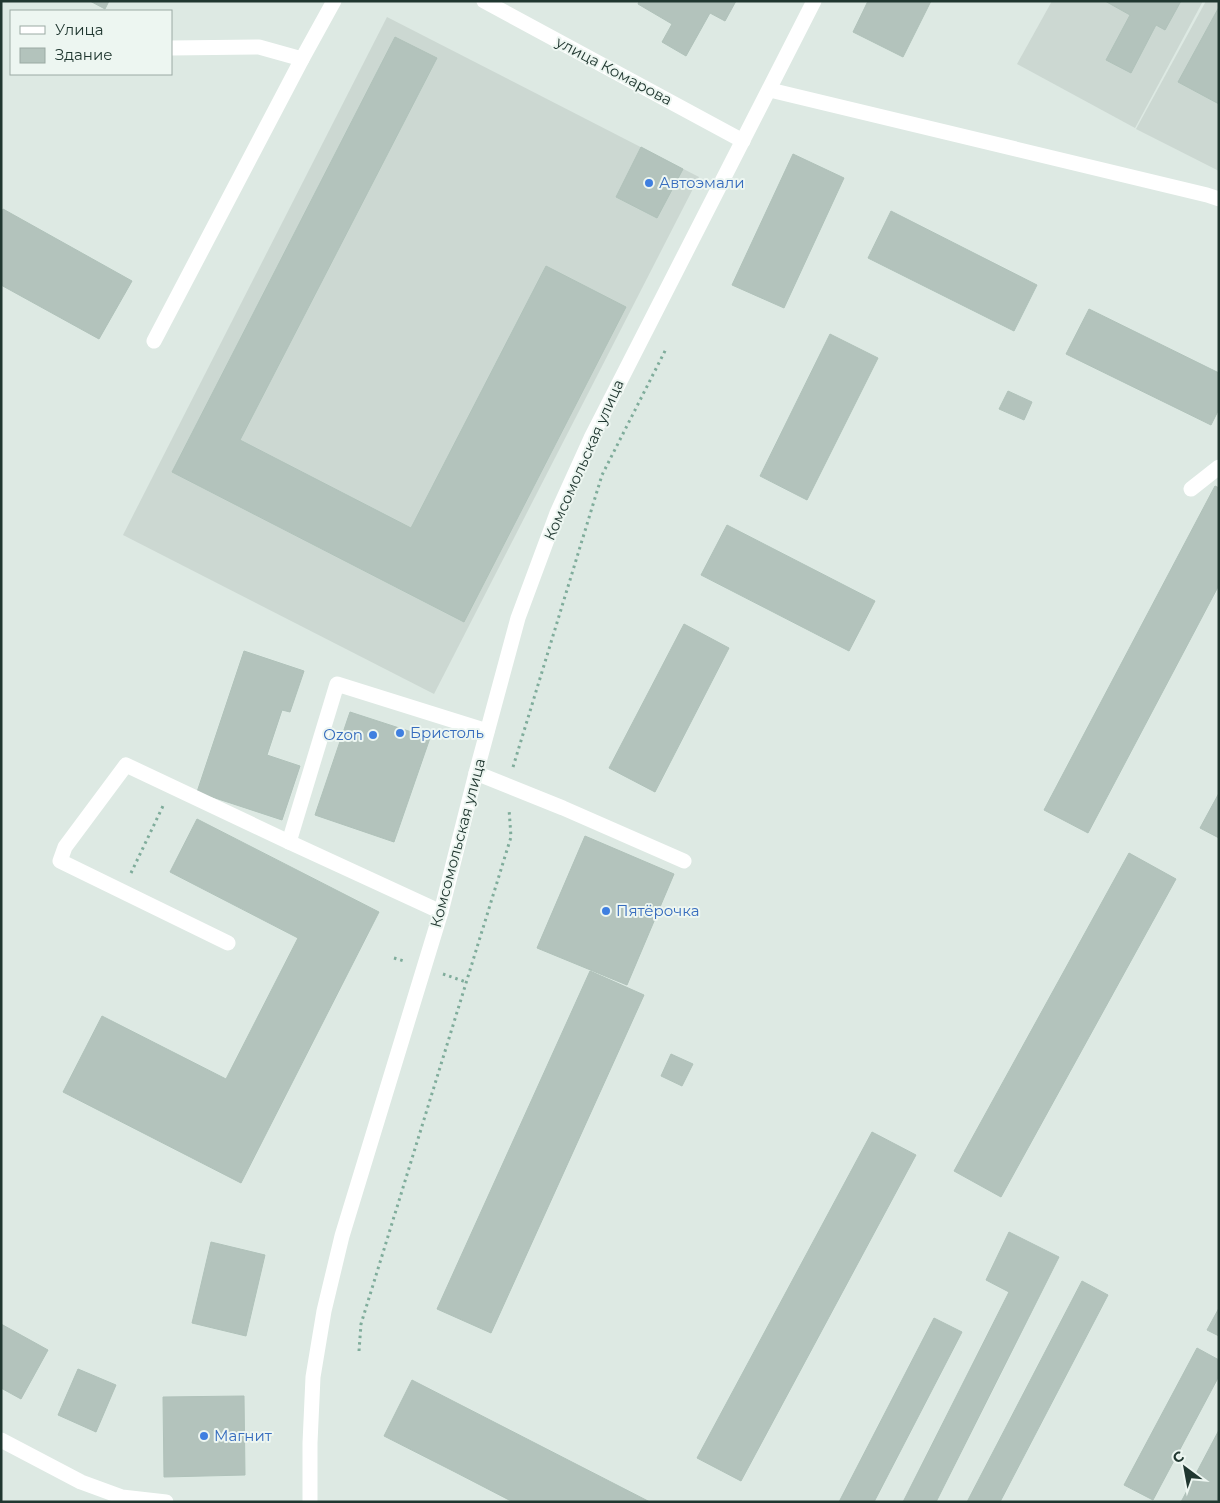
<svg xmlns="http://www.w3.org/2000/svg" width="1220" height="1503" font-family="Montserrat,sans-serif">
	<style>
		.built { fill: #ccd8d2 }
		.building { fill: #b3c3bc; stroke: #b0c2ba }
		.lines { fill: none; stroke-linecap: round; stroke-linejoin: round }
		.path { stroke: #7fac9b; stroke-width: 3; stroke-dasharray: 2.5 4; stroke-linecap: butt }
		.minor { stroke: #fff; stroke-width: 15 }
		.shop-dot { fill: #3f7fe0; stroke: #edf6f1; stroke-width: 2 }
		.labels { text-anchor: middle; stroke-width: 4; stroke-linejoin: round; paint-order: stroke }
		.street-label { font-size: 15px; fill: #203730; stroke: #edf6f1 }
		.shop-label { font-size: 15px; fill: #366cbe; stroke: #edf6f1; text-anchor: start }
	</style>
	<rect width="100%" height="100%" fill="#dde9e3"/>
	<g class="built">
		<path d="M1052,1H1203L1135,128L1017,64Z"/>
		<path d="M1206,1H1219V171L1136,129Z"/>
		<path d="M387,17L699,177L434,694L123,535Z"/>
	</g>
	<g class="building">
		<path d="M90,1H109L105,9Z"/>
		<path d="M639,1H736L725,21L710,13L686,56L662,42L672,24L638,4Z"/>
		<path d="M868,1H931L903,57L853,32Z"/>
		<path d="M1105,1H1181L1165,30L1156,25L1131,73L1106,60L1130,15Z"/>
		<path d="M1219,7V104L1178,82Z"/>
		<path d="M395,37L437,58L240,440L411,528L546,266L626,307L464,622L172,472Z"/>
		<path d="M641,147L683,169L657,218L616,197Z"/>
		<path d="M793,154L844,178L784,308L732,285Z"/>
		<path d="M3,209L132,281L99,339L1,285V213Z"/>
		<path d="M891,211L1037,285L1014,331L868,258Z"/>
		<path d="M1089,309L1219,373V409L1211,425L1066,354Z"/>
		<path d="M830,334L878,358L807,500L760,476Z"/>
		<path d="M1008,391L1032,402L1024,420L999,409Z"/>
		<path d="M1215,486L1219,488V585L1088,833L1044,810Z"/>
		<path d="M727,525L875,601L849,651L701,575Z"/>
		<path d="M684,624L729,648L655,792L609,768Z"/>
		<path d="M244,651L304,671L290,712L282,710L267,755L300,766L282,820L197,792Z"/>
		<path d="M350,712L430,738L394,842L315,815Z"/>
		<path d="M1219,793V838L1200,828Z"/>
		<path d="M197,819L379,912L241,1183L63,1092L102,1016L226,1079L298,938L170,872Z"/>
		<path d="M585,836L674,874L627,985L537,948Z"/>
		<path d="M1129,853L1176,879L1001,1197L954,1171Z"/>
		<path d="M590,971L644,995L491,1333L437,1309Z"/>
		<path d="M671,1054L693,1064L682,1086L661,1076Z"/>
		<path d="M872,1132L916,1155L741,1481L697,1458Z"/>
		<path d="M1009,1232L1059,1257L936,1502H903L1009,1292L986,1280Z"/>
		<path d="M211,1242L265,1255L246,1336L192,1323Z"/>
		<path d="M1082,1281L1108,1295L1000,1502H967Z"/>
		<path d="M1219,1308V1336L1207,1330Z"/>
		<path d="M934,1318L962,1332L874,1502H839Z"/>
		<path d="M1,1324L48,1350L21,1399L1,1388Z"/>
		<path d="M1197,1348L1219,1360V1376L1153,1500L1124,1485Z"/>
		<path d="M78,1369L116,1385L96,1432L58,1415Z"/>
		<path d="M412,1380L650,1502H513L455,1472L384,1436Z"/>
		<path d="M244,1396L245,1475L164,1477L163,1397Z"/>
		<path d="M1219,1430V1497L1216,1502H1181Z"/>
	</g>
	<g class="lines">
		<g class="path">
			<path d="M513,767L602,475L666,349"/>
			<path d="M131,873L163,806"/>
			<path d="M394,958L404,961"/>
			<path d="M443,974L466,982"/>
			<path d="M359,1351L361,1324L511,837L509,809"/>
		</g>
		<g class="minor">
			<path d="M484,1L743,141"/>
			<path d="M171,48L259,47L302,59"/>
			<path d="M770,90L1207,195L1219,199"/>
			<path d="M154,341L302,59L334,1"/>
			<path d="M1191,489L1219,467"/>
			<path d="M476,773L563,808L684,861"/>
			<path d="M289,842L337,684L487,731"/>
			<path d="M228,943L60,861L65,847L126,765L289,842L441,912"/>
			<path d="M1,1440L81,1482L122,1497L166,1502"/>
			<path d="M310,1502V1443L313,1377L324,1311L342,1236L441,912L476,773L518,618L557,513L591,438L814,1"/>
		</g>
	</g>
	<g class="shop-dot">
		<circle cx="649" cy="183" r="5"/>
		<circle cx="400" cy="733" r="5"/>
		<circle cx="373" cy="735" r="5"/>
		<circle cx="606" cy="911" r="5"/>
		<circle cx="204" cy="1436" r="5"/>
	</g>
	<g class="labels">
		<g class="street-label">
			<text transform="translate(614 71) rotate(28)" y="5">улица Комарова</text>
			<text transform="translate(584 460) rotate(-66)" y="5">Комсомольская улица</text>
			<text transform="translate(458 843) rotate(-75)" y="5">Комсомольская улица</text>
		</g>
		<g class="shop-label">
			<text x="659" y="188">Автоэмали</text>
			<text x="410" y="738">Бристоль</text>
			<text x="363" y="740" text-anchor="end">Ozon</text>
			<text x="616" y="916">Пятёрочка</text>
			<text x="214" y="1441">Магнит</text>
		</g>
	</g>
	<rect width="1220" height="1503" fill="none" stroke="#203730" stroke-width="5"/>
	<rect x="10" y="10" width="162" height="65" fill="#edf6f1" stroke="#9baaa4"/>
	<rect x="20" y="26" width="25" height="8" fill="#ffffff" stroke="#9baaa4"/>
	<text x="55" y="35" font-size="15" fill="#203730">Улица</text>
	<rect x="20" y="48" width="25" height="15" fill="#b3c3bc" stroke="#9baaa4"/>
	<text x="55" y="60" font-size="15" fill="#203730">Здание</text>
	<g transform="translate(1185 1468) rotate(328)" stroke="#edf6f1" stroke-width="4" paint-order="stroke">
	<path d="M0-4L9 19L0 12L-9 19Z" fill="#203730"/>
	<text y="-8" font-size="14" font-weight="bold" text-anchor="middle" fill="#203730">С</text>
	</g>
</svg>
